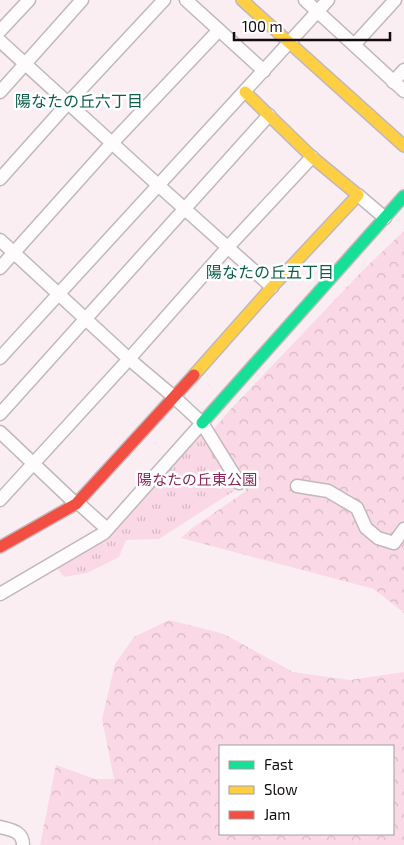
<svg xmlns="http://www.w3.org/2000/svg" width="404" height="845" font-family="'Exo 2','Noto Sans JP',sans-serif">
	<style>
		.forest { fill: url(#forest-crowns); fill-rule: evenodd }
		.park { fill: url(#park-tufts) }
		.lines { fill: none; stroke-linecap: round; stroke-linejoin: round }
		.street-casing { stroke: #c1b8bb; stroke-width: 15 }
		.fast-casing { stroke: #c1b8bb; stroke-width: 14 }
		.slow-casing { stroke: #c1b8bb; stroke-width: 14 }
		.jam-casing { stroke: #c1b8bb; stroke-width: 14 }
		.street { stroke: #fefcfd; stroke-width: 12 }
		.fast { stroke: #16e098; stroke-width: 11 }
		.slow { stroke: #ffcf43; stroke-width: 11 }
		.jam { stroke: #f24e42; stroke-width: 11 }
		.labels { text-anchor: middle; stroke-width: 5; stroke-linejoin: round; paint-order: stroke }
		.park-label { font-size: 15px; fill: #862859; stroke: #fff }
		.neighbourhood-label { font-size: 16px; fill: #0c5e4b; stroke: #fff }
	</style>
	<defs>
		<pattern id="forest-crowns" width="20" height="18" patternUnits="userSpaceOnUse" patternTransform="scale(1.25)"><rect width="20" height="18" fill="#fbd8e6"/><path d="M2 6a3 3 0 1 1 6 0M12 15a3 3 0 1 1 6 0" fill="none" stroke="#d6b8c4"/></pattern>
		<pattern id="park-tufts" width="24" height="20" patternUnits="userSpaceOnUse" patternTransform="scale(1.25)"><rect width="24" height="20" fill="#fbd8e6"/><path d="M3 7l-1-3M5 7V3M7 7l1-3M15 17l-1-3M17 17v-4M19 17l1-3" fill="none" stroke="#d6b8c4"/></pattern>
	</defs>
	<rect width="100%" height="100%" fill="#faeef3"/>
	<g class="forest">
		<path d="M404,231V613L374,589L181,538L192,528L246,491L214,429L230,410L364,269Z"/>
		<path d="M169,620L224,634L293,672L350,680L404,672V845H40L56,765L95,779H114L102,719L115,664L134,637ZM393,746V834H220V746Z"/>
	</g>
	<path class="park" d="M199,435L205,436L237,489L159,539L126,540L119,557L87,573L64,577L57,568L106,538Z"/>
	<g class="lines">
		<defs>
			<g id="street">
				<path d="M186,0L264,71"/>
				<path d="M305,0L404,91"/>
				<path d="M0,31L29,0"/>
				<path d="M0,41L158,185L272,287"/>
				<path d="M354,45L395,0"/>
				<path d="M393,82L404,70"/>
				<path d="M0,92L82,0"/>
				<path d="M0,179L68,103L164,0"/>
				<path d="M358,195L385,218"/>
				<path d="M0,240L129,359L174,397L202,423L239,483"/>
				<path d="M0,268L112,143L219,30"/>
				<path d="M0,358L328,0"/>
				<path d="M0,414L269,115"/>
				<path d="M0,432L76,504"/>
				<path d="M297,486L328,491L357,508L366,528L378,538L394,543L404,529"/>
				<path d="M0,500L129,359L228,247L312,157"/>
				<path d="M77,502L107,529"/>
				<path d="M0,594L104,533L202,423"/>
				<path d="M0,827C11,830 23,831 23,845"/>
			</g>
			<path id="fast" d="M202,423L404,196"/>
			<g id="slow">
				<path d="M242,0L404,146"/>
				<path d="M194,375L272,287L358,195L312,157L245,92"/>
			</g>
			<path id="jam" d="M0,547L76,504L194,375"/>
		</defs>
		<use href="#street" class="street-casing"/>
		<use href="#fast" class="fast-casing"/>
		<use href="#slow" class="slow-casing"/>
		<use href="#jam" class="jam-casing"/>
		<use href="#street" class="street"/>
		<use href="#fast" class="fast"/>
		<use href="#slow" class="slow"/>
		<use href="#jam" class="jam"/>
	</g>
	<g class="labels">
		<g class="park-label">
			<text x="197" y="485">陽なたの丘東公園</text>
		</g>
		<g class="neighbourhood-label">
			<text x="79" y="107">陽なたの丘六丁目</text>
			<text x="270" y="278">陽なたの丘五丁目</text>
		</g>
	</g>
	<rect x="219" y="745" width="175" height="90" fill="#ffffff" stroke="#a19e9f"/>
	<rect x="229" y="761" width="25" height="8" fill="#16e098" stroke="#a19e9f"/>
	<text x="264" y="770" font-size="15" fill="#130c0f">Fast</text>
	<rect x="229" y="786" width="25" height="8" fill="#ffcf43" stroke="#a19e9f"/>
	<text x="264" y="795" font-size="15" fill="#130c0f">Slow</text>
	<rect x="229" y="811" width="25" height="8" fill="#f24e42" stroke="#a19e9f"/>
	<text x="264" y="820" font-size="15" fill="#130c0f">Jam</text>
	<path d="M234 32v8h156v-8" fill="none" stroke="#130c0f" stroke-width="2.5"/>
	<text x="242" y="32" font-size="15" fill="#130c0f" stroke="#ffffff" stroke-width="4" paint-order="stroke">100 m</text>
</svg>
